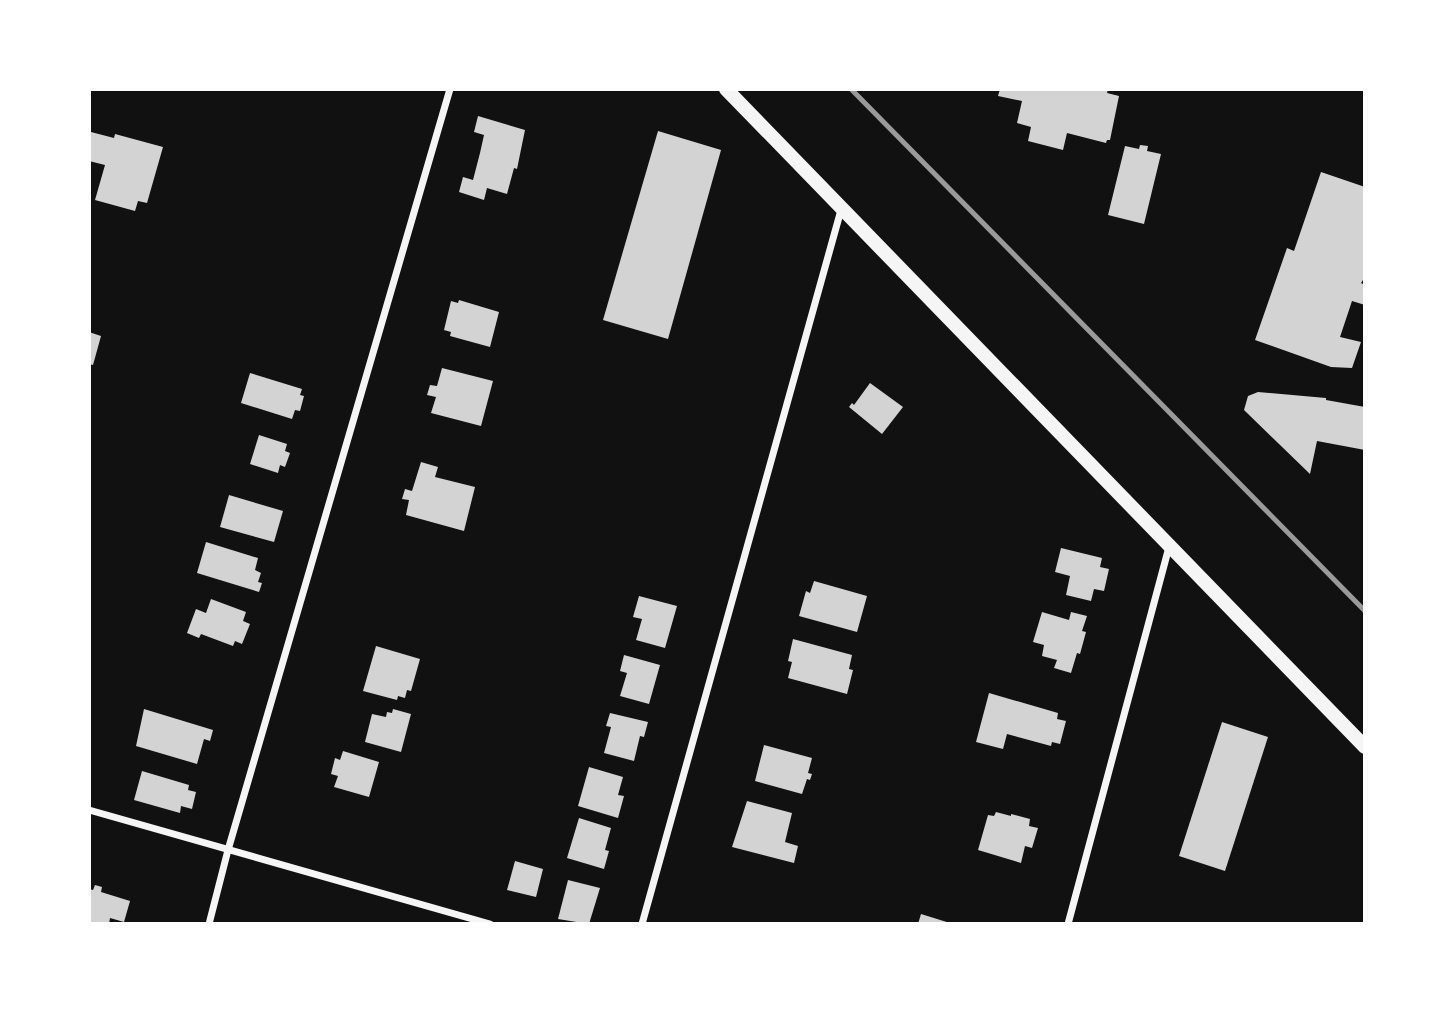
<svg xmlns="http://www.w3.org/2000/svg" width="1454" height="1013" font-family="Roboto,sans-serif">
	<style>
		.building { fill: #d3d3d3 }
		.lines { fill: none; stroke-linecap: round; stroke-linejoin: round }
		.minor { stroke: #f5f5f5; stroke-width: 7 }
		.secondary { stroke: #f5f5f5; stroke-width: 14 }
		.rail { stroke: #9a9a9a; stroke-width: 5 }
	</style>
	<rect width="100%" height="100%" fill="#111"/>
	<g class="building">
		<path d="M1000,89H1108L1107,93L1119,96L1110,140H1107L1106,143L1067,133L1063,150L1028,141L1031,127L1017,123L1022,101L998,96Z"/>
		<path d="M478,116L525,130L517,169L514,168L507,194L487,188L484,200L459,192L463,177L473,180L480,153L484,135L474,132Z"/>
		<path d="M658,131L721,150L668,339L603,320Z"/>
		<path d="M91,132L114,138L115,134L163,147L147,203L138,201L135,211L95,200L105,165L89,161Z"/>
		<path d="M1140,145L1148,146L1147,151L1161,154L1144,224L1108,215L1125,146L1139,149Z"/>
		<path d="M1321,172L1365,187V277L1361,283L1365,285V305L1352,301L1340,337L1361,342L1352,368L1331,367L1255,340L1287,248L1294,251Z"/>
		<path d="M459,300L499,312L490,347L450,336L451,332L444,330L451,301L458,303Z"/>
		<path d="M89,332L101,336L93,365L89,364Z"/>
		<path d="M442,368L493,381L481,426L431,413L436,397L427,395L430,385L437,386Z"/>
		<path d="M250,373L302,389L300,395L304,396L300,411L295,410L292,419L241,403Z"/>
		<path d="M870,383L903,407L882,434L849,407L852,403L854,405Z"/>
		<path d="M1258,392L1326,398V400L1365,407V450L1317,441L1310,474L1244,410L1248,396Z"/>
		<path d="M259,435L287,444L285,451L290,453L285,467L280,465L278,473L250,464Z"/>
		<path d="M421,462L438,467L435,477L475,487L464,531L406,515L409,500L402,499L405,489L412,491Z"/>
		<path d="M229,495L283,511L274,542L220,527Z"/>
		<path d="M206,542L258,558L255,570L261,573L258,582L262,583L259,592L197,573Z"/>
		<path d="M1061,548L1102,558L1100,567L1109,569L1104,591L1094,589L1091,601L1066,595L1070,576L1055,572Z"/>
		<path d="M814,581L867,596L857,632L799,616L806,591L810,593Z"/>
		<path d="M639,596L677,606L665,648L636,640L642,619L633,617Z"/>
		<path d="M211,599L246,612L243,621L250,624L242,644L235,641L233,646L201,634L199,638L187,633L196,609L206,613Z"/>
		<path d="M1042,612L1069,620L1071,612L1087,616L1082,631L1086,632L1080,654L1077,653L1071,673L1054,668L1057,660L1042,656L1044,645L1033,642Z"/>
		<path d="M793,639L852,655L849,669L853,670L847,694L788,678L792,662L788,661Z"/>
		<path d="M376,646L420,659L411,691L407,690L405,698L398,696L397,700L363,691Z"/>
		<path d="M624,655L660,665L649,704L620,696L627,673L620,671Z"/>
		<path d="M989,693L1058,713L1057,719L1066,721L1060,744L1052,742L1051,746L1007,734L1003,749L976,742Z"/>
		<path d="M144,709L213,730L210,741L204,739L197,764L136,746Z"/>
		<path d="M393,709L411,714L401,752L365,742L372,714L386,717L387,712L392,713Z"/>
		<path d="M610,713L648,722L644,737L640,736L634,761L604,753L611,727L606,726Z"/>
		<path d="M1222,722L1268,737L1225,871L1179,856Z"/>
		<path d="M764,745L812,758L808,773L812,774L810,780L807,779L802,794L755,781Z"/>
		<path d="M343,751L379,762L369,797L334,787L338,776L331,774L335,758L340,760Z"/>
		<path d="M589,767L623,777L618,795L624,796L618,818L578,806Z"/>
		<path d="M142,771L189,785L188,790L196,792L192,809L181,806L180,813L134,800Z"/>
		<path d="M747,801L792,813L785,842L798,846L794,863L732,847Z"/>
		<path d="M996,812L1011,816V814L1030,819L1029,826L1038,828L1032,848L1025,846L1021,863L978,850L988,815L994,816Z"/>
		<path d="M579,818L611,828L605,850L609,851L604,869L567,858Z"/>
		<path d="M515,861L543,869L536,897L507,890Z"/>
		<path d="M568,880L600,888L589,924L558,919Z"/>
		<path d="M95,885L102,887L101,892L130,901L124,922L110,918L109,924H89V889L93,890Z"/>
		<path d="M921,914L950,923V924H918Z"/>
	</g>
	<g class="lines">
		<g class="minor">
			<path d="M89,810L490,924"/>
			<path d="M209,924L228,850L450,89"/>
			<path d="M642,924L841,210"/>
			<path d="M1068,924L1169,547"/>
		</g>
		<path class="secondary" d="M726,89L1365,747"/>
		<path class="rail" d="M851,89L1365,611"/>
	</g>
	<rect width="1454" height="1013" fill="none" stroke="#ffffff" stroke-width="182"/>
</svg>
